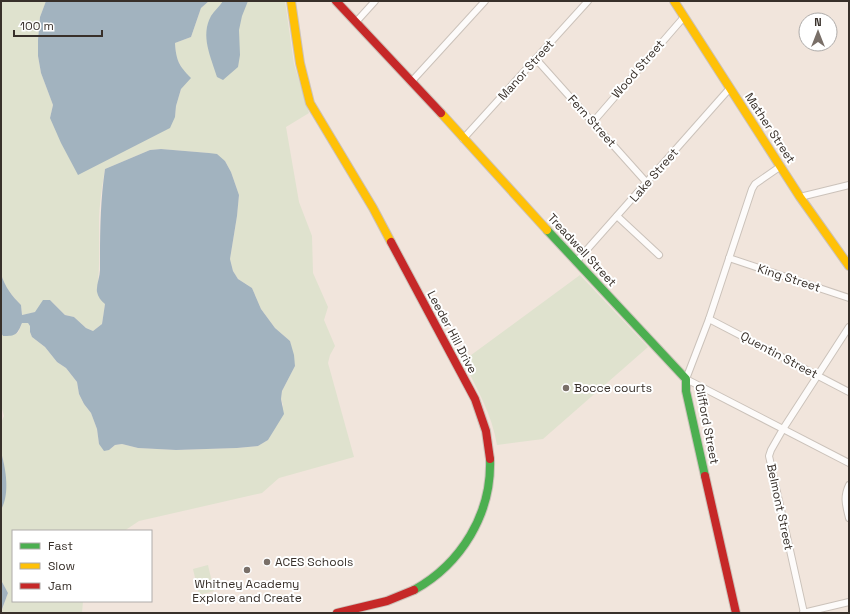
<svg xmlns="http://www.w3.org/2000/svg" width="850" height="614" font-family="'Space Grotesk',sans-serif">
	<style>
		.green { fill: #dfe2ce }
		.water { fill: #a2b3bf }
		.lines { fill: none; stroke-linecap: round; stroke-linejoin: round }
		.street-casing { stroke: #cbc2ba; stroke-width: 8 }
		.fast-casing { stroke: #cbc2ba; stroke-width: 10 }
		.slow-casing { stroke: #cbc2ba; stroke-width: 10 }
		.jam-casing { stroke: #cbc2ba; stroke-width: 10 }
		.street { stroke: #fdfbfa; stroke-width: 6 }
		.fast { stroke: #4caf50; stroke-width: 8 }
		.slow { stroke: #ffc107; stroke-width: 8 }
		.jam { stroke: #c62828; stroke-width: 8 }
		.poi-dot { fill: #796f68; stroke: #fff; stroke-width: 1.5 }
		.labels { text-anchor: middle; stroke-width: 4; stroke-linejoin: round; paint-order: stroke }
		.street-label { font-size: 12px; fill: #38302a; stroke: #fff }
		.poi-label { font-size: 12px; fill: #38302a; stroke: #fff; text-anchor: start }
	</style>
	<rect width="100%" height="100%" fill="#f1e5dc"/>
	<g class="green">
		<path d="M1,1H46L40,17L38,40V56L41,73L53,105L50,118L175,117L176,106L181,89L183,70L176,57L175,43L191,37L201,8L209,1H285L294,64L309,113L286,127L299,202L312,236L313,273L328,307L324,320L335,346L330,355L328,363L354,457L279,478L262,493L139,521L124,531H13V601H83L82,613H1L8,593L1,580V510L3,506L4,464L1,452V423L4,416L1,405V333L3,336L18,333L22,323H28L31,326L30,332L32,337L45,347L57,362L66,368L77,382L79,394L84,404L91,413L97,429L99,444L109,450L115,445L122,444L138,448L176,450L237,448L258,446L268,440L272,433L283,405L281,399L282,391L295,366L290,341L275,328L261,309L252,288L238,279L233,271L230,259L237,216L239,195L231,172L225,161L209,153L161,149L150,150L105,169C102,187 99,206 99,224C99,247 100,269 97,292L105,304L102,324L93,331L86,328L74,317L65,315L50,300L39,307L36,312L22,315L21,305C12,296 5,287 1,274Z"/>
		<path d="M580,275L648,347L543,439L497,445C492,414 477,389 463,361Z"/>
		<path d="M208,565L214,591L199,595L193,569Z"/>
	</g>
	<g class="water">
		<path d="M46,1H209L201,8L191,37L175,43C176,60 179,66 191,78L181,89L176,106L175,117L170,128L78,175L61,143L50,118L53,105L41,73L38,56V40L40,17Z"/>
		<path d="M223,1H248L242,16L239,30L240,55L238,67L223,80L217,77C211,57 200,36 211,16C214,11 220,6 223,1Z"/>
		<path d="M161,149L209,153L217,154L225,161L231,172L239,195L237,216L230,259L233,271L238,279L252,288L261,309L275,328L290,341L294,355L295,366L282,391L281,399L284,414L268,440L258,446L237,448L176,450L138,448L122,444L115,445L109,450L104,451L99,444L97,429L91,413L84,404L79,394L77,382L66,368L57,362L45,347L32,337L30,332V326L28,323H22C17,335 16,336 3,336L1,333V274C5,287 12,296 21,305L22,315L35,312L43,300H50L65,315L74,317L86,328L93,331L102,324L105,304C101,301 98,297 97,292C96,285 100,277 100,270C100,236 100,203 105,169L150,150Z"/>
		<path d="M1,452C6,470 10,493 1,510Z"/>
		<path d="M1,580L8,593L1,612Z"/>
	</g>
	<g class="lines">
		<defs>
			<g id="street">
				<path d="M356,22L375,1"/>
				<path d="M536,59L647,183"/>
				<path d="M412,81L485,1"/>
				<path d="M593,122L684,17"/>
				<path d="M463,139L588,1"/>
				<path d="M781,166L755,184L752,189L709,319L686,379L849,463"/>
				<path d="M800,197L849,185"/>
				<path d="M617,216L659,255"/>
				<path d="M729,258L849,298"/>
				<path d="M576,262L730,88"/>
				<path d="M709,319L849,392"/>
				<path d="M849,485C843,498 846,505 849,518"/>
				<path d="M803,613L849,602"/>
				<path d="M804,613L769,456L771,450L783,429L849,327"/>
			</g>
			<g id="fast">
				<path d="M547,230L686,379V391L705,476"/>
				<path d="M414,590C461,564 492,514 490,459"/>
			</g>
			<g id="slow">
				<path d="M291,1L300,63L310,103L373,208L391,242"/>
				<path d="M674,1L800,197L849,266"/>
				<path d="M441,113L547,230"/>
			</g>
			<g id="jam">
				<path d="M336,1L441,113"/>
				<path d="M391,242L475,399L486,431L490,459"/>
				<path d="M705,476L736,613"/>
				<path d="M337,613L387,601L414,590"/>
			</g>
		</defs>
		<use href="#street" class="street-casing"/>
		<use href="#fast" class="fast-casing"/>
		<use href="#slow" class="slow-casing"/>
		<use href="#jam" class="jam-casing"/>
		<use href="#street" class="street"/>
		<use href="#fast" class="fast"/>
		<use href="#slow" class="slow"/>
		<use href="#jam" class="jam"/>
	</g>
	<g class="poi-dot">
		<circle cx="566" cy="388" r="4"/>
		<circle cx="267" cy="562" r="4"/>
		<circle cx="247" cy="570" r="4"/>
	</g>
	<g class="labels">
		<g class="street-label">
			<text transform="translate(638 69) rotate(-49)" y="4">Wood Street</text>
			<text transform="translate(526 70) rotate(-48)" y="4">Manor Street</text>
			<text transform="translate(592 121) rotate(48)" y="4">Fern Street</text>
			<text transform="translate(770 128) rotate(57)" y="4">Mather Street</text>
			<text transform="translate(654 175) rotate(-49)" y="4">Lake Street</text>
			<text transform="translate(582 250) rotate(47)" y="4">Treadwell Street</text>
			<text transform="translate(789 278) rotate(18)" y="4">King Street</text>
			<text transform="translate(452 332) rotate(62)" y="4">Leeder Hill Drive</text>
			<text transform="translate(779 355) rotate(28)" y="4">Quentin Street</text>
			<text transform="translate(707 424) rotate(79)" y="4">Clifford Street</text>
			<text transform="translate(780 507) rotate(78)" y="4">Belmont Street</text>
		</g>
		<g class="poi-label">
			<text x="574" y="392">Bocce courts</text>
			<text x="275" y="566">ACES Schools</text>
			<text x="247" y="588" text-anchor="middle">Whitney Academy<tspan x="247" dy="14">Explore and Create</tspan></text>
		</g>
	</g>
	<rect width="850" height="614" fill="none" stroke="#38302a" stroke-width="4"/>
	<rect x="12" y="530" width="140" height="72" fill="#ffffff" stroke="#afacaa"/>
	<rect x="20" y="543" width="20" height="6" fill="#4caf50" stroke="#afacaa"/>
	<text x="48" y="550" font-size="12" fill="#38302a">Fast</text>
	<rect x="20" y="563" width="20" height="6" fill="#ffc107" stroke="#afacaa"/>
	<text x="48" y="570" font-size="12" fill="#38302a">Slow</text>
	<rect x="20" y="583" width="20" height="6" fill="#c62828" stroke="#afacaa"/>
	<text x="48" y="590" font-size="12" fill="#38302a">Jam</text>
	<g transform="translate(818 32)"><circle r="19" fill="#ffffff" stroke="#afacaa"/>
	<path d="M0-3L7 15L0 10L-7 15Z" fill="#796f68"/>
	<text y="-6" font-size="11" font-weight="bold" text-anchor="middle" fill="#38302a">N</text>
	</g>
	<path d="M14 30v6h88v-6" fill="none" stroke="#38302a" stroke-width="2"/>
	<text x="20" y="30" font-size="12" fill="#38302a" stroke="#ffffff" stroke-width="3" paint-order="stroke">100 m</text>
</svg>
